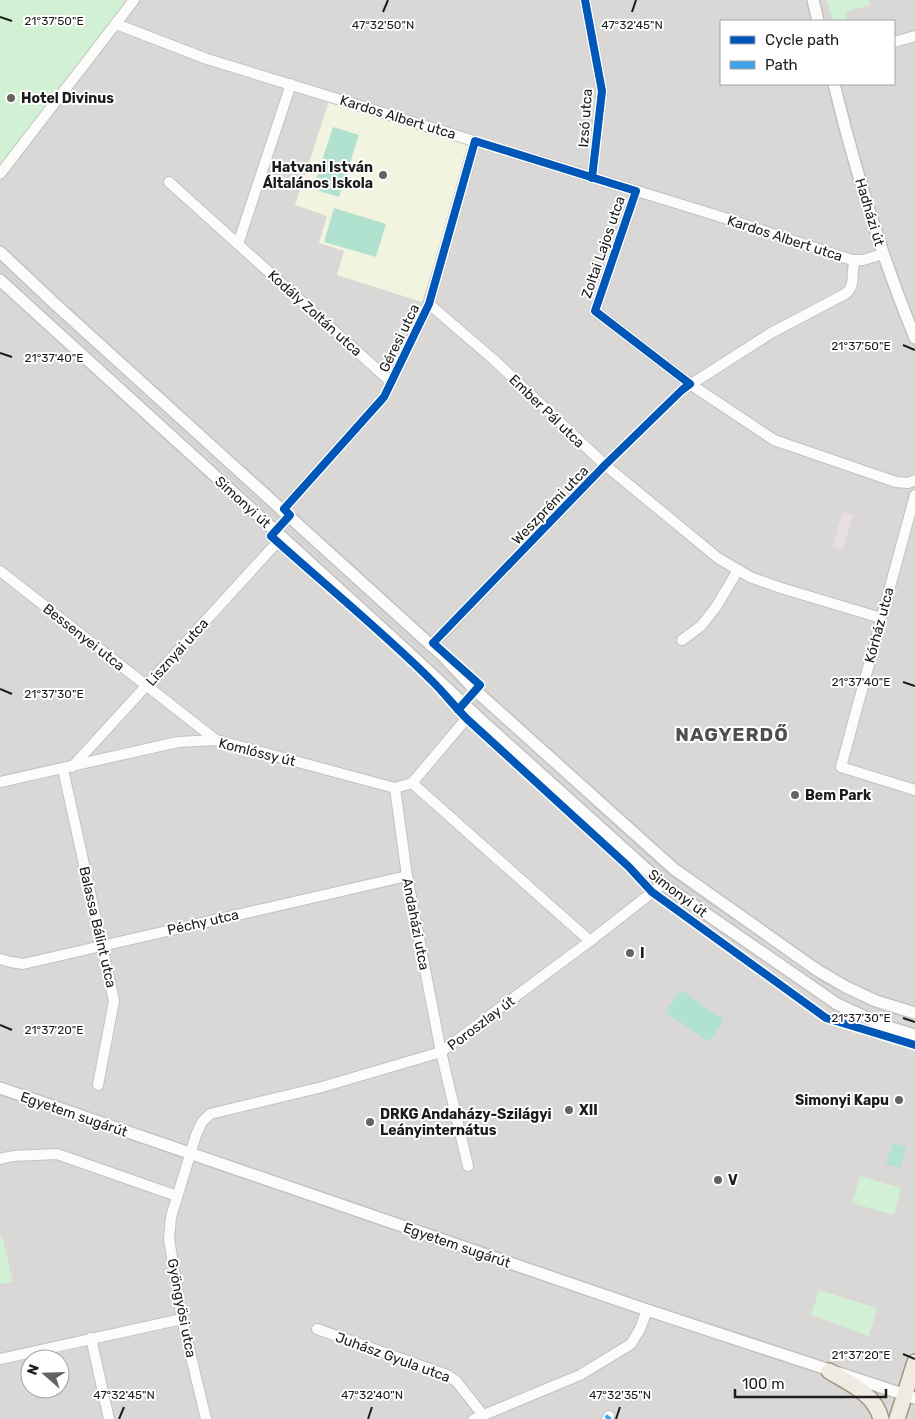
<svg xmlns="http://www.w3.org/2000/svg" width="915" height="1419" font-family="Rubik,sans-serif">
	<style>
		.residential { fill: #d9d8d6; fill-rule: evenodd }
		.industrial { fill: #e8dde3 }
		.education { fill: #f3f4df }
		.religious { fill: #d8d8d6 }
		.park { fill: #d2f1d4 }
		.pitch { fill: #b1e1cf }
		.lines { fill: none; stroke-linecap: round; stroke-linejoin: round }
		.minor-casing { stroke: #c3c2c1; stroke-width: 12 }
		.tertiary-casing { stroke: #c3c2c1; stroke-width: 14 }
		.primary-casing { stroke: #9f9883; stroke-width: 18 }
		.minor { stroke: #fcfcfb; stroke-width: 10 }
		.tertiary { stroke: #fcfcfb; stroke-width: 11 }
		.primary { stroke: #efebe3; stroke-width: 15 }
		.tram { stroke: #c9c9c8; stroke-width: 1 }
		.quiet { stroke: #3da2ea; stroke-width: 6; stroke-dasharray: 12 6; stroke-linecap: butt }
		.cycleway-casing { stroke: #fff; stroke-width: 11 }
		.cycleway { stroke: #0057b8; stroke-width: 8 }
		.ticks { fill: none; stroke: #1c1c1c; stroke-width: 2 }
		.poi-dot { fill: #646462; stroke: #fff; stroke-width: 2 }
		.labels { text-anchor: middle; stroke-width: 4; stroke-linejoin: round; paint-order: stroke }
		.poi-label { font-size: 14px; font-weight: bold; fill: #1c1c1c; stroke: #fff; text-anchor: start }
		.street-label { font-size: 14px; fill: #1c1c1c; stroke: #fff }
		.district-label { font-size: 19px; font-weight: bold; letter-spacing: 1px; fill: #4f4f4f; stroke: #fff }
		.ticks-label { font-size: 12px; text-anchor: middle; fill: #1c1c1c; stroke: #fff; stroke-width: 4; stroke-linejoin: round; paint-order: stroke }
	</style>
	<rect width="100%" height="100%" fill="#eae9e5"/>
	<path class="residential" d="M0,0H915V1419H0ZM721,21H894V84H721ZM30,1359H60V1389H30Z"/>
	<path class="industrial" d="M843,512L853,515L843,550L832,547Z"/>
	<path class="education" d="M329,101L469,145L441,243L422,302L337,275L344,251L319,243L327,216L295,205Z"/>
	<g class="religious">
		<path d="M854,89L893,241L889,242L851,90Z"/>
		<path d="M190,142L217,168L189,200L160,177Z"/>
	</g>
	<g class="park">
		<path d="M0,0H134L0,174Z"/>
		<path d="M827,0H869L870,5L845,12L848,21H833Z"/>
		<path d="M860,1176L901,1188L894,1215L852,1203Z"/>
		<path d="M2,1236L13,1282L0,1284V1237Z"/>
		<path d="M819,1290L877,1308L869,1336L811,1315Z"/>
	</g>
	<g class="pitch">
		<path d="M333,127L359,135L339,197L313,189Z"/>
		<path d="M334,208L386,224L376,257L324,242Z"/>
		<path d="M681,990L724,1020L709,1042L665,1012Z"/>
		<path d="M893,1143L906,1147L900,1168L886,1164Z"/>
	</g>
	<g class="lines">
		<defs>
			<g id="minor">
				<path d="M585,0L602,91L592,178"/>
				<path d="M116,24L207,59L712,214L852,260H863L883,254"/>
				<path d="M894,42L915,36"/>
				<path d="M0,174L134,0"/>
				<path d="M169,182L391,382"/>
				<path d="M636,191L595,311L690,384L774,440L896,482L908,483L915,480"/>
				<path d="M238,244L291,84"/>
				<path d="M429,304L493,359L605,465L718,558L750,577L781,588L881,618"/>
				<path d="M915,495L841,767L915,790"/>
				<path d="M282,511L384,397L429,304L475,141"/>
				<path d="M0,571L216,740"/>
				<path d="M682,640L701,626L716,607L738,570"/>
				<path d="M431,646L605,465L682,390L771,333L845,294C857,285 850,273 855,261"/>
				<path d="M72,767L282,537"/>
				<path d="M63,769L114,1001L98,1085"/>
				<path d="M0,782L178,742L216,740L395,788"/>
				<path d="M412,783L590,941"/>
				<path d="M395,788L407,876L441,1052L468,1166"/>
				<path d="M395,788L412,783L472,712"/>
				<path d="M0,959L11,962L23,964L407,876"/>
				<path d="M0,1159L13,1156L57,1154L177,1196"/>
				<path d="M317,1329L447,1375L456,1381L483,1415"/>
				<path d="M91,1338L109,1419"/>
				<path d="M0,1359L182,1319"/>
				<path d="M206,1419L182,1319L169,1239L171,1217L196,1135L202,1122L210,1114L322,1087L441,1052L590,941L663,884"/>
				<path d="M474,1419L580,1375L631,1344L640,1329L647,1310"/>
				<path d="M607,1419L609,1416"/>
			</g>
			<g id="tertiary">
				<path d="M813,0L818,21"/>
				<path d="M834,84C855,170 881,255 915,338"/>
				<path d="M0,252L54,303L444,657L475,690L674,869L817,970L846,987L876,1001L915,1013"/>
				<path d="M0,280L406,650L481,720L663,884L837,1004L885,1026L915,1035"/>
				<path d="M0,1088L647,1310L915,1398"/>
			</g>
			<g id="primary">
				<path d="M829,1371C849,1383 875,1394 881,1419"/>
				<path d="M897,1419L915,1362"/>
			</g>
		</defs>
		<use href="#minor" class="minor-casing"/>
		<use href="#tertiary" class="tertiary-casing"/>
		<use href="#primary" class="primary-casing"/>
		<use href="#minor" class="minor"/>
		<use href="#tertiary" class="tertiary"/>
		<use href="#primary" class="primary"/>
		<path class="tram" d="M0,266L669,875L827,985L873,1007L915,1020"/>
		<path class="quiet" d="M607,1419L609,1416"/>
		<defs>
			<g id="cycleway">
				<path d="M585,0L602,91L592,178"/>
				<path d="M458,710L480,685L433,643L605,465L682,390L690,384L595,311L636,191L475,141L429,304L384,397L284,509L290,515L271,536C325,585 382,631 433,682C445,694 455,707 467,719L629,867L652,892L826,1018L915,1045"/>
			</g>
		</defs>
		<use href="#cycleway" class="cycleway-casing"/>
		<use href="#cycleway" class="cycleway"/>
	</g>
	<path class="ticks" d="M383,12L388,0M632,12L636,0M0,17L12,21M903,345L915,350M0,353L12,357M903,682L915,686M0,689L12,694M903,1018L915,1022M0,1025L12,1030M903,1354L915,1359M119,1419L124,1407M368,1419L372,1407M616,1419L620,1407"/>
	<g class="poi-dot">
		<circle cx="11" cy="98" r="5"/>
		<circle cx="383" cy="175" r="5"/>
		<circle cx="795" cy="795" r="5"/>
		<circle cx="630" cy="953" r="5"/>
		<circle cx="899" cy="1100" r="5"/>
		<circle cx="569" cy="1110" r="5"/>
		<circle cx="370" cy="1122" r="5"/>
		<circle cx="718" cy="1180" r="5"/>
	</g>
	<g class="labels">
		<g class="poi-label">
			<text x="21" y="103">Hotel Divinus</text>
			<text x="373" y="172" text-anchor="end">Hatvani István<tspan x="373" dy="16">Általános Iskola</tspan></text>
			<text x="805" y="800">Bem Park</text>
			<text x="640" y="958">I</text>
			<text x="889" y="1105" text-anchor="end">Simonyi Kapu</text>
			<text x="579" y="1115">XII</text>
			<text x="380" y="1119">DRKG Andaházy-Szilágyi<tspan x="380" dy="16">Leányinternátus</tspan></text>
			<text x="728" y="1185">V</text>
		</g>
		<g class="street-label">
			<text transform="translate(398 117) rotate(17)" y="5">Kardos Albert utca</text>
			<text transform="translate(585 118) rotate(-86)" y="5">Izsó utca</text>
			<text transform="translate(870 212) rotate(73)" y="5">Hadházi út</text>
			<text transform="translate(785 238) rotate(18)" y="5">Kardos Albert utca</text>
			<text transform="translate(603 247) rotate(-71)" y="5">Zoltai Lajos utca</text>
			<text transform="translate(315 313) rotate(42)" y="5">Kodály Zoltán utca</text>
			<text transform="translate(399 338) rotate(-64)" y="5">Géresi utca</text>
			<text transform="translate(547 411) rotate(44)" y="5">Ember Pál utca</text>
			<text transform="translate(243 502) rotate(42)" y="5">Simonyi út</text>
			<text transform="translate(550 505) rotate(-46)" y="5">Weszprémi utca</text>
			<text transform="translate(879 625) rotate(-75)" y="5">Kórház utca</text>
			<text transform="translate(84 637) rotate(38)" y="5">Bessenyei utca</text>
			<text transform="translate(177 652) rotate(-48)" y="5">Lisznyai utca</text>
			<text transform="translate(257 752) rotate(14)" y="5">Komlóssy út</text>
			<text transform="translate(678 893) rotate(37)" y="5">Simonyi út</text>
			<text transform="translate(203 922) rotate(-13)" y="5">Péchy utca</text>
			<text transform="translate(416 924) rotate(79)" y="5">Andaházi utca</text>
			<text transform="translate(98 927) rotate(77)" y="5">Balassa Bálint utca</text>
			<text transform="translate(481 1023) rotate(-37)" y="5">Poroszlay út</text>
			<text transform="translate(74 1114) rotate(19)" y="5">Egyetem sugárút</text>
			<text transform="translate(457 1245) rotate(19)" y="5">Egyetem sugárút</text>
			<text transform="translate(182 1308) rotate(79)" y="5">Gyöngyösi utca</text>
			<text transform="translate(393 1357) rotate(20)" y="5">Juhász Gyula utca</text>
		</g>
		<g class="district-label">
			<text x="732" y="741">NAGYERDŐ</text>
		</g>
	</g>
	<g class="ticks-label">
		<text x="54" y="25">21°37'50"E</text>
		<text x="383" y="29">47°32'50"N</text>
		<text x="632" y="29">47°32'45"N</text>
		<text x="861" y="350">21°37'50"E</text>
		<text x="54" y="362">21°37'40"E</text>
		<text x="861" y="686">21°37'40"E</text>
		<text x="54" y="698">21°37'30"E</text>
		<text x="861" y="1022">21°37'30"E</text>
		<text x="54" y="1034">21°37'20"E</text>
		<text x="861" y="1359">21°37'20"E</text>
		<text x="124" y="1399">47°32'45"N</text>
		<text x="372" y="1399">47°32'40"N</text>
		<text x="620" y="1399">47°32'35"N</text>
	</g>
	<rect x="720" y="20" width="175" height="65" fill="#ffffff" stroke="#a4a4a4"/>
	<rect x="730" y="36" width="25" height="8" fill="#0057b8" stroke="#a4a4a4"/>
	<text x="765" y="45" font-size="15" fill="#1c1c1c">Cycle path</text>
	<rect x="730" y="61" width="25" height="8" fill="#3da2ea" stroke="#a4a4a4"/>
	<text x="765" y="70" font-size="15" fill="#1c1c1c">Path</text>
	<g transform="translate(45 1374) rotate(290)"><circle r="24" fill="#ffffff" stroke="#a4a4a4"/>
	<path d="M0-4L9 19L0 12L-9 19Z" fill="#646462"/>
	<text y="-8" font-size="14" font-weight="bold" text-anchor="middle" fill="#1c1c1c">N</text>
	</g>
	<path d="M735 1389v8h151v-8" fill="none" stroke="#1c1c1c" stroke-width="2.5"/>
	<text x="742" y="1389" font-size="15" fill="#1c1c1c" stroke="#ffffff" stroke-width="4" paint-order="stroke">100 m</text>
</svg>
